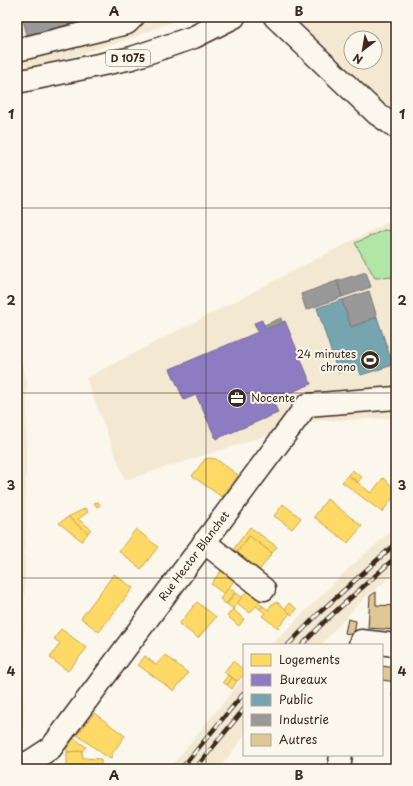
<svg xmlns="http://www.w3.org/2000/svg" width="413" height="786" font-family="'Playpen Sans',sans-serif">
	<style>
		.built { fill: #f3e9d2; fill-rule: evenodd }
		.green { fill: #b1e6a7; stroke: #768862 }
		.homes { fill: #ffd966; stroke: #c4a450 }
		.offices { fill: #8e7cc3; stroke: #756392 }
		.public { fill: #76a5af; stroke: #648084 }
		.industry { fill: #999; stroke: #7d7874 }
		.building { fill: #e0c796; stroke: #3b2a1e }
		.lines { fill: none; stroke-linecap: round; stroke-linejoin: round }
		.minor-casing { stroke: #3b2a1e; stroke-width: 25 }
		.major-casing { stroke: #3b2a1e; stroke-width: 25 }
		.minor { stroke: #fbf7ec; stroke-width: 22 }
		.major { stroke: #fbf7ec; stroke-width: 22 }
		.rail-casing { stroke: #3b2a1e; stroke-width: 4.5 }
		.rail { stroke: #fbf7ec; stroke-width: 3; stroke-dasharray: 9; stroke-linecap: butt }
		.grid { fill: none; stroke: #3b2a1e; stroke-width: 1; stroke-opacity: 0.55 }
		.labels { text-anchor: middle; stroke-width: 4; stroke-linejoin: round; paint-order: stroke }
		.shield { fill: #fbf7ec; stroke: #75685c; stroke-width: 1 }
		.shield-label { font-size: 10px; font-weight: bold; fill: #3b2a1e }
		.poi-label { font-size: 11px; fill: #3b2a1e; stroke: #fbf7ec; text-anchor: end }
		.street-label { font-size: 11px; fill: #3b2a1e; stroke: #fbf7ec }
		.neatline { fill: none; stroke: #3b2a1e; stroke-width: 1.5 }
		.grid-label { font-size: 13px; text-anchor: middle; font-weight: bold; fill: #3b2a1e }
	</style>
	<rect width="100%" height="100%" fill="#fbf7ec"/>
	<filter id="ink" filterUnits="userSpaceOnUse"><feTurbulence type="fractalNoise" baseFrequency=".025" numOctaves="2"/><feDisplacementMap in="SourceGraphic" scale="8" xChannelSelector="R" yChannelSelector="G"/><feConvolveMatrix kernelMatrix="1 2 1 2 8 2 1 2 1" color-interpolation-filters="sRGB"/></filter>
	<g filter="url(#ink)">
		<g class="built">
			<path d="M17,17H185L126,40L17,73Z"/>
			<path d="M263,17H396V146ZM351,38H375V62H351Z"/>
			<path d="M396,218V418L314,421L125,480L86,378Z"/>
			<path d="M17,342L27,381L23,752H17Z"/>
			<path d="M396,527V572L358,604L321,645H271L347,570Z"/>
			<path d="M244,677V736L219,769H169Z"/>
		</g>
		<path class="green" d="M384,230L396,231V277L375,278L355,243Z"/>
		<g class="homes">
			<path d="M210,458L216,459L238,475L222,497L192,476L205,459Z"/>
			<path d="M352,470L362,477L358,482L348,475Z"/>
			<path d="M348,475L371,493L383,478L396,489V494L382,512L342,482Z"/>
			<path d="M327,499L362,526L348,543L314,517Z"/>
			<path d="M98,502L100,505L97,507L94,503Z"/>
			<path d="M283,504L301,518L292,529L274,516Z"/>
			<path d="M86,508L88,512L78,519L91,529L88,533L68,517Z"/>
			<path d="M68,517L88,533L82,541L59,523Z"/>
			<path d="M250,527L277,547L272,553L249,536L233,558L229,555Z"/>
			<path d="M136,529L158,547L141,569L119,551Z"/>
			<path d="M249,536L272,553L256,575L233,558Z"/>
			<path d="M223,568L233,576L234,581L224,594L211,584Z"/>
			<path d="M114,574L133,588L99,632L81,618Z"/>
			<path d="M229,587L235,592L226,604L220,599Z"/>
			<path d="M251,590L261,598L258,603L263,606L260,609L256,606L250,613L237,603L247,591Z"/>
			<path d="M236,593L242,597L233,609L227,604Z"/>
			<path d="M197,602L216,617L198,638L179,624Z"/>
			<path d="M277,602L290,613L278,628L262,616L265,613L260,609L263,606L268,610L272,604Z"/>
			<path d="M289,603L297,609L292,615L285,609Z"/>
			<path d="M233,609L244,619L239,626L227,616Z"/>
			<path d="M61,629L87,648L68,671L50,658L60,643L54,639Z"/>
			<path d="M165,655L188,673L174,691L138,665L145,656L156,665Z"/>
			<path d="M233,661L244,670V675L237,681L224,672Z"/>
			<path d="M228,675L232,678L227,685L223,682Z"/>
			<path d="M232,678L237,681L232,689L227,685Z"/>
			<path d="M94,713L125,736L111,755L113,756L110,759L77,735Z"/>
			<path d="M74,738L86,747L82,751L67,752V748Z"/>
			<path d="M82,751L83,758L101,759V769H67V752Z"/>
		</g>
		<path class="offices" d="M262,320L265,329L285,321L311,384L273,400L278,413L216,439L196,395L184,400L170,369L258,332L254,323Z"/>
		<path class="public" d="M342,300L351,327L377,317L393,365L361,375L358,366L338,373L317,308Z"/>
		<g class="industry">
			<path d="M22,17H118L28,38Z"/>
			<path d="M366,272L371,287L342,297L337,281Z"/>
			<path d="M337,281L342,297L306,310L301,294Z"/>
			<path d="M369,291L377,317L351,327L342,300Z"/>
			<path d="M281,318L282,323L265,329L264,325Z"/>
		</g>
		<g class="building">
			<path d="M376,592V605L396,606V630L368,628L370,596Z"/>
			<path d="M348,619L356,621L354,635L345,633Z"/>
			<path d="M382,666L396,668V682L382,680Z"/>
			<path d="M394,686H396V696H392Z"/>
		</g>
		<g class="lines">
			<defs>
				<g id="minor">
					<path d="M275,17L377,114L396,127"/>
					<path d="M17,50L127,23L133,17"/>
					<path d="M204,542L264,589"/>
					<path d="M360,645L361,641L396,645"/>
					<path d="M17,763H28L51,748L307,405L396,398"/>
					<path d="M339,769L341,755"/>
				</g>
				<path id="major" d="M17,82L132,58L194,37L234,17"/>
			</defs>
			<use href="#minor" class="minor-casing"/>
			<use href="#major" class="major-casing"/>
			<use href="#minor" class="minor"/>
			<use href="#major" class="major"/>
			<defs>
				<g id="rail">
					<path d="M288,645L319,613L396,543"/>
					<path d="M302,645L326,620L396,557"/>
					<path d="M181,769L244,693"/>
					<path d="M195,769L244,709"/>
				</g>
			</defs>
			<use href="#rail" class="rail-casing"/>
			<use href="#rail" class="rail"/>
		</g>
	</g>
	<path class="grid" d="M206,17V769M17,208H396M17,393H396M17,578H396"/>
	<defs>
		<symbol id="stadium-disc" viewBox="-11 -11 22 22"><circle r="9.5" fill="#3b2a1e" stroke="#fbf7ec"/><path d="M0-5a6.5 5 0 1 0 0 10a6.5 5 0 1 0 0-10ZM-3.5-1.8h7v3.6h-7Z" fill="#fff"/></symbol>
		<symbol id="office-disc" viewBox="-11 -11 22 22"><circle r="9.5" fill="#3b2a1e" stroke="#fbf7ec"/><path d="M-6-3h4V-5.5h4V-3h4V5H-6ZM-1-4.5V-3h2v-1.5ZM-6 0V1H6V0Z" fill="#fff"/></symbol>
	</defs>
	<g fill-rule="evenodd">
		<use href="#stadium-disc" x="359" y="349" width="22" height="22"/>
		<use href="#office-disc" x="226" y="387" width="22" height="22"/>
	</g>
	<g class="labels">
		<rect class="shield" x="106" y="50" width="44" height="16" rx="3"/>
		<g class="shield-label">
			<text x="128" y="62">D 1075</text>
		</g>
		<g class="poi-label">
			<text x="356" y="358">24 minutes<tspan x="356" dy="13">chrono</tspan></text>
			<text x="251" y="402" text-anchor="start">Nocente</text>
		</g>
		<g class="street-label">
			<text transform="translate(194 556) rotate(-53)" y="4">Rue Hector Blanchet</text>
		</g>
	</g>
	<rect width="413" height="786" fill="none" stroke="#fbf7ec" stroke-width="44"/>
	<rect x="243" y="644" width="140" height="112" fill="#fbf7ec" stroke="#aea59a"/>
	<rect x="251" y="654" width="20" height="12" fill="#ffd966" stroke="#aea59a"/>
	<text x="279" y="664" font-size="12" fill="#3b2a1e">Logements</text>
	<rect x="251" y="674" width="20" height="12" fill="#8e7cc3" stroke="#aea59a"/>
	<text x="279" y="684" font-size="12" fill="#3b2a1e">Bureaux</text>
	<rect x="251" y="694" width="20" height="12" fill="#76a5af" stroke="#aea59a"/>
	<text x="279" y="704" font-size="12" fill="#3b2a1e">Public</text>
	<rect x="251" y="714" width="20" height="12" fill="#999999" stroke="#aea59a"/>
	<text x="279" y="724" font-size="12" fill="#3b2a1e">Industrie</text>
	<rect x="251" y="734" width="20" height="12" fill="#e0c796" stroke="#aea59a"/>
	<text x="279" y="744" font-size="12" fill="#3b2a1e">Autres</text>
	<g transform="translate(363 50) rotate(211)"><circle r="19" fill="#fbf7ec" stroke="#aea59a"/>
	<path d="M0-3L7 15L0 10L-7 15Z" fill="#3b2a1e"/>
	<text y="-6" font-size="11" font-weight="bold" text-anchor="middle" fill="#3b2a1e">N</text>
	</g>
	<rect x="22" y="22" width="369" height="742" class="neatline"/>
	<g class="grid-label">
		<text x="114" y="16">A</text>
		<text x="299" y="16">B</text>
		<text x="11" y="119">1</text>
		<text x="402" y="119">1</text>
		<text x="11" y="305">2</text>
		<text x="402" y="305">2</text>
		<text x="11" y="490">3</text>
		<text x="402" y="490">3</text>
		<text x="11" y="676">4</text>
		<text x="402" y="676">4</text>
		<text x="114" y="780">A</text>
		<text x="299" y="780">B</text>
	</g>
</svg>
